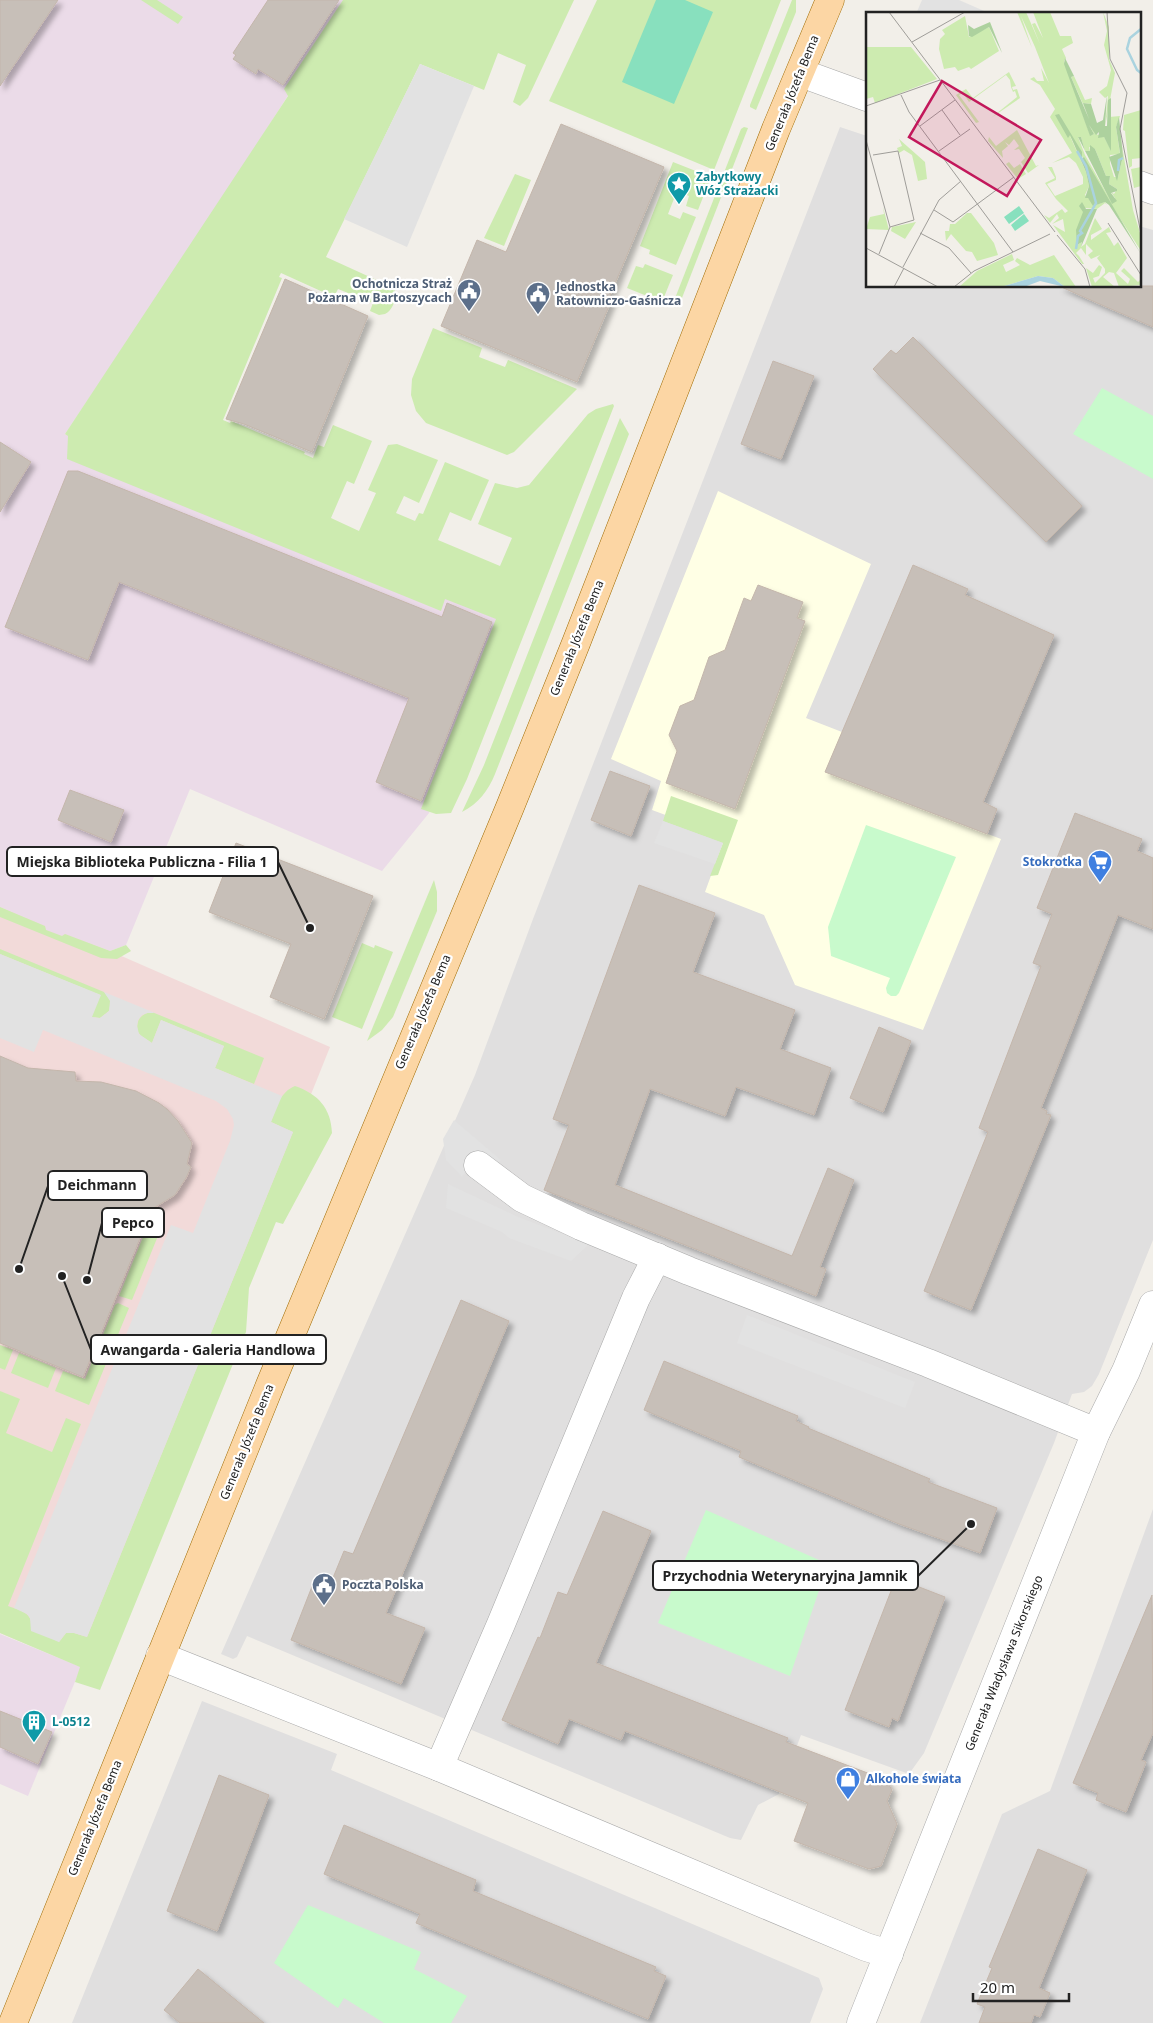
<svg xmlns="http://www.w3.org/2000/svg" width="1153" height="2023" font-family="'Noto Sans',sans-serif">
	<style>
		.residential { fill: #e0dfdf }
		.commercial { fill: #f2dad9 }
		.industrial { fill: #ebdbe8 }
		.education { fill: #ffffe5 }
		.grass { fill: #cdebb0 }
		.park { fill: #c8facc }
		.pitch { fill: #88e0be }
		.parking { fill: #e2e2e2 }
		.building { fill: #c7bfb8; stroke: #c4b6ab; filter: url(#shadow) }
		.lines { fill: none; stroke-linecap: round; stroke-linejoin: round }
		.street-casing { stroke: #a9a9a9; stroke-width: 29 }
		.primary-casing { stroke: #a06b00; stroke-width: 29 }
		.street { stroke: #fff; stroke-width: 28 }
		.primary { stroke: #fcd6a4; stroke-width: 28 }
		.labels { text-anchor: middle; stroke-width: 4.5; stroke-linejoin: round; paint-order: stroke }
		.street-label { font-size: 12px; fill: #222; stroke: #fff }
		.culture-label { font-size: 12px; font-weight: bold; fill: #0d838f; stroke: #fff; text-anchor: start }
		.service-label { font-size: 12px; font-weight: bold; fill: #4e5e75; stroke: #fff; text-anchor: start }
		.shop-label { font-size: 12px; font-weight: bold; fill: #366cbe; stroke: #fff; text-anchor: end }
		.inset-river { fill: none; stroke: #aad3df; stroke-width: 2.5 }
		.inset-road { fill: none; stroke: #9f9d99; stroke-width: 1 }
		.view { fill: #c2185b; fill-opacity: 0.15; stroke: #c2185b; stroke-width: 2.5 }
		.inset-edge { fill: none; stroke: #222; stroke-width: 2.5 }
		.leader { fill: none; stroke: #222; stroke-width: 2 }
		.callout-dot { fill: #222; stroke: #fff; stroke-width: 2 }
		.callout { fill: #fff; stroke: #222; stroke-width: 2 }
		.callout-label { font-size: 14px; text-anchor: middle; font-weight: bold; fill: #222 }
	</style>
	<defs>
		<filter id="shadow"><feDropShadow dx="4.5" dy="4.5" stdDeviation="2.5" flood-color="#0004"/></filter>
	</defs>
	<rect width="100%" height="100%" fill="#f2efe9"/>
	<g class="residential">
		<path d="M840,127L867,136V286H1139V226L1153,230V1240L1099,1374L1092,1386L1084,1392L1072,1394L1054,1443L924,1753L909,1774L801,1735L779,1794L758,1805L741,1840L730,1838L247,1636L237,1657L233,1659L221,1654L475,1075L533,919Z"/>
		<path d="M1153,1509V2023H920L1002,1814L1050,1791Z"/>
		<path d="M202,1701L337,1754L331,1770L819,1978L823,1989L810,2023H72Z"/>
	</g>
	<path class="commercial" d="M0,907L110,951L330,1047L81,1667L0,1633Z"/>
	<g class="industrial">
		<path d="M0,0H349L213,213L65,434L514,613L429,813L382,871L190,789L126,945L110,951L65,934L62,936L46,930L45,926L0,907Z"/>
		<path d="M0,1634L81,1667L28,1796L0,1784Z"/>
	</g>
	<path class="education" d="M718,491L871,564L806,718L842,732L825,772L1001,839L923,1030L795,985L764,915L705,892L725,837L652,810L661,781L611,759Z"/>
	<g class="grass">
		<path d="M141,0H157L183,17L178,24Z"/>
		<path d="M343,0H574L528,98L520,106L513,102L526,65L498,53L484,90L420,64L326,257L394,288C398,296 393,310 385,314L379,315L370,311L373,303L338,289L334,297L281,273L279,277L282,278L223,420L230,423L231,421L305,452L304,454L313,458L318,445L324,447L333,425L372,441L354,484L347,481L331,518L359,531L376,493L368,490L388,445L397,444L438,460L419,503L404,496L396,513L415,521L419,513L423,514L445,462L489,480L471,521L450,512L438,540L500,566L512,538L478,524L495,483L517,488L529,485L588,414L596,409L613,404L614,406L467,779L451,813L436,814L421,809L496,619L445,599L441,611L67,459L68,436L65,434L288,96L284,89Z"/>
		<path d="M597,0H781L714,170L549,101Z"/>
		<path d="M792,0H796V12L756,110L750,107V105Z"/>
		<path d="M744,127L748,128L680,303L672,306L741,129Z"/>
		<path d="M673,162L711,177L698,210L686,206L689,196L677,191L668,214L680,219L683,212L696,217L676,265L649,254L650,250L640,246Z"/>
		<path d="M515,174L531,180L504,246L484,238Z"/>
		<path d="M645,264L673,275L662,302L627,288L636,266L643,268Z"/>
		<path d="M433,328L482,348L479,357L505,367L508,360L577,389L514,452L507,455L426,423L416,411L411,395L412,379Z"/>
		<path d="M620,418L629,434L495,774C488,791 479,803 462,812L484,765Z"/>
		<path d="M671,796L738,820L718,875L710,876L723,843L663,821Z"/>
		<path d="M434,880L437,892V911L393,1017L382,1030L367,1041Z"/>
		<path d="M0,907L45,926L46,930L62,936L65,934L110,951L126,945L131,951L117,959L101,958L0,917Z"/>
		<path d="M362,943L374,948L375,945L393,952L362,1029L332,1017Z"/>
		<path d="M0,949L104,992L111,1001L109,1011L100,1018L91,1017L100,995L0,954Z"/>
		<path d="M152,1012L264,1058L254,1084L215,1068L224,1046L161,1020L152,1043L141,1036L138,1032C135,1021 141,1013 152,1012Z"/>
		<path d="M295,1086C318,1094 331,1108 332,1133L283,1224L276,1222L249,1288L246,1332L100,1690L75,1682L80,1667L0,1633V1391L20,1399L6,1433L52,1452L66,1418L81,1424L8,1606C19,1610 32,1612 32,1627L59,1642L66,1633H74L87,1637L293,1132L271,1122C276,1108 280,1092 295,1086Z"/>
		<path d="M154,1210L162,1214L164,1221L132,1300L119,1296Z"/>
		<path d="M118,1303L129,1308L89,1405L55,1391L63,1371L85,1379L115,1305Z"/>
		<path d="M0,1345L13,1350L5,1370L0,1368Z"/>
		<path d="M19,1353L56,1368L48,1388L11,1373Z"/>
	</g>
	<g class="park">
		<path d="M1102,388L1153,416V479L1073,434Z"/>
		<path d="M866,825L956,857L899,993L896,996H891L887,993L886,988L890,978L831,956L828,927Z"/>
		<path d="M706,1510L828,1564L790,1676L658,1623Z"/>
		<path d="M308,1905L421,1952L414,1969L467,1996L451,2023H384L344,1998L338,2008L274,1963Z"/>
	</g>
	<path class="pitch" d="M656,0H685L713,12L674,104L622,82Z"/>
	<g class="parking">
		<path d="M922,0H959L991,14H916Z"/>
		<path d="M420,64L474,86L407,247L344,219Z"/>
		<path d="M663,821L723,843L715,864L654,843Z"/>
		<path d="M0,954L101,995L92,1017L100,1018L109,1011L110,1001L104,992L155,1013H147L142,1015L138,1020L137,1026L139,1034L152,1043L161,1020L224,1046L215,1068L282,1096L271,1122L293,1132L87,1637L74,1633H66L59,1642L31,1631L30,1618L27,1614L14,1608L171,1225L193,1233L230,1141L234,1125L233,1119L227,1109L216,1101L43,1030L34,1052L0,1038Z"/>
		<path d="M454,1120L501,1160L491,1170L475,1158L462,1177L446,1160L443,1139Z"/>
		<path d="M448,1184L518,1217L589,1244L571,1261L509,1238L502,1232L446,1208Z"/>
		<path d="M747,1315L915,1382L905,1408L737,1343Z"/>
	</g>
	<g class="building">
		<path d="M0,0H58L0,86Z"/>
		<path d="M268,0H339L283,85L258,69L256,74L233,59L236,55L233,53Z"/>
		<path d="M561,124L664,167L609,298L612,299L577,382L441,326L477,240L506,252Z"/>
		<path d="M285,279L368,316L312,452L244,424L226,419Z"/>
		<path d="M1059,286H1153V327L1104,306Z"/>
		<path d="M913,337L1082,506L1046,542L873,369L891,350L896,354Z"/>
		<path d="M773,361L814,376L781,459L741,444Z"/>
		<path d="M0,442L31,462L0,512Z"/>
		<path d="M68,471H78L442,617L447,603L492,622L421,801L376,782L409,698L119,582L88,660L5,627Z"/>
		<path d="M913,565L968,589L965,595L1054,635L983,802L997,809L987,834L825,772Z"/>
		<path d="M758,585L803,602L797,618L805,621L735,809L666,783L677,751L669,735L680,706L694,700L709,657L725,650L744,598L751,601Z"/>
		<path d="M610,771L650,786L631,836L591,820Z"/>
		<path d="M70,790L124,810L111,842L58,820Z"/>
		<path d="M1075,813L1142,839L1137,851L1153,858V929L1118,915L1041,1108L1047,1111L1046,1114L1051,1115L971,1310L924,1291L988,1132L979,1128L1041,966L1033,963L1052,914L1037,908Z"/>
		<path d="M236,843L373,896L324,1019L270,997L291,944L209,912Z"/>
		<path d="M639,885L715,913L693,972L795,1010L780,1049L831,1068L814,1115L736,1087L725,1116L650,1089L615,1185L792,1256L828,1168L854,1180L820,1267L826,1269L816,1296L544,1190L569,1125L553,1119Z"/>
		<path d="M879,1027L911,1041L883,1112L850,1098Z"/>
		<path d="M0,1056L28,1068L75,1072L76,1081L101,1082L136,1091L159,1103L167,1109L178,1121L192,1143L187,1164L191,1167L186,1178L175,1195L152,1209L83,1377L0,1343Z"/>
		<path d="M461,1300L509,1321L386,1613L425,1628L401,1684L291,1640L313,1584L328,1590L344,1551L353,1554Z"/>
		<path d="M664,1361L798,1416L796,1421L809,1427L808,1428L930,1479L928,1482L997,1508L980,1553L899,1524L739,1457L741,1451L644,1410Z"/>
		<path d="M603,1511L651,1531L596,1663L788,1738L786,1742L886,1780L892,1790L887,1801L897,1824L881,1866L869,1869L794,1841L808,1803L625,1731L621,1740L569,1719L558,1744L502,1720L538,1637L540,1638L558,1592L567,1595Z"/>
		<path d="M896,1578L945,1597L898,1721L892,1718L889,1727L845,1710Z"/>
		<path d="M1152,1595L1153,1733L1141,1760L1146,1762L1126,1812L1096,1800L1098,1793L1073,1783Z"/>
		<path d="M0,1711L52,1732L38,1764L0,1747Z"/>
		<path d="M219,1775L269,1795L217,1931L167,1911Z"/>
		<path d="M344,1825L476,1880L473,1891L656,1967L654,1971L666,1976L648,2019L416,1923L420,1914L324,1874Z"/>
		<path d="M1038,1849L1087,1870L1039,1988L1050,1993L1040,2017L1034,2015L1031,2023H979L985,2007L977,2004L992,1968L989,1967Z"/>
		<path d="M198,1969L264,2023H180L164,2010Z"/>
	</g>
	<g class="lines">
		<defs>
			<g id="street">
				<path d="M801,73L867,97"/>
				<path d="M1139,185L1153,190"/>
				<path d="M478,1165L522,1198L581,1226L689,1271L928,1363L1096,1432"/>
				<path d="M160,1656L439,1767L866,1947L889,1954"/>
				<path d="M439,1767L501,1624L636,1298L657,1257"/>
				<path d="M861,2023L1096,1432L1126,1371L1153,1305"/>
			</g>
			<path id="primary" d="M13,2023L270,1385L510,807L576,643L776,129L830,0"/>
		</defs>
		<use href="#street" class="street-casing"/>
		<use href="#primary" class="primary-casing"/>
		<use href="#street" class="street"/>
		<use href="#primary" class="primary"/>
	</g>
	<defs>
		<symbol id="sight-pin" viewBox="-11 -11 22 30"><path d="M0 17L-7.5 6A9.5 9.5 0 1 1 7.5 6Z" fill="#0f9aa8" stroke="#fff"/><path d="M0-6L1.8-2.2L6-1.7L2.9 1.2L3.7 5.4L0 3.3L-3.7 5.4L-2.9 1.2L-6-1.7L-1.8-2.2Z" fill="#fff"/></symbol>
		<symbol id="civic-pin" viewBox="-11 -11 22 30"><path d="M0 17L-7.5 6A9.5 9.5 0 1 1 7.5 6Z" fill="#5c6f8a" stroke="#fff"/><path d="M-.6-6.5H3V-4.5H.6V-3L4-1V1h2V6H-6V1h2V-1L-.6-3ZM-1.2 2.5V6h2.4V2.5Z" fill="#fff"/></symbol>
		<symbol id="supermarket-pin" viewBox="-11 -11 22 30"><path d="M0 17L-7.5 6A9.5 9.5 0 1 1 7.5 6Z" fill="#3f7fe0" stroke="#fff"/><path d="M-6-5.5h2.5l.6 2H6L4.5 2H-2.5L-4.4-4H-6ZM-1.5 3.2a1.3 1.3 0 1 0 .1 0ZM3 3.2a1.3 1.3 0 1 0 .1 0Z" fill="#fff"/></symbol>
		<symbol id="building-pin" viewBox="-11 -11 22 30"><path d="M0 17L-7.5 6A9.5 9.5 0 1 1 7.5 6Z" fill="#0f9aa8" stroke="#fff"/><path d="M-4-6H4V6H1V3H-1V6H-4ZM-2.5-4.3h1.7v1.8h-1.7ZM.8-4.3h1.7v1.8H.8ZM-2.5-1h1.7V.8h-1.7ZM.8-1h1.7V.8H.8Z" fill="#fff"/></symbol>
		<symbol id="shop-pin" viewBox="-11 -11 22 30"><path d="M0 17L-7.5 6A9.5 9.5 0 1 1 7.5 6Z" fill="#3f7fe0" stroke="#fff"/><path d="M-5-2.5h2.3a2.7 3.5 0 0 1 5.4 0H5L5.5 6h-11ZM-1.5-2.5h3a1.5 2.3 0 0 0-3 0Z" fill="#fff"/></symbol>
	</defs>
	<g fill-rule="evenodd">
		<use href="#sight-pin" x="665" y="170" width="28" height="38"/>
		<use href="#civic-pin" x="455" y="277" width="28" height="38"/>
		<use href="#civic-pin" x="524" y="280" width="28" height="38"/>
		<use href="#supermarket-pin" x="1086" y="848" width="28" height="38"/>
		<use href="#civic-pin" x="310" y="1571" width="28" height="38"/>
		<use href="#building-pin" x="20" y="1708" width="28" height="38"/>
		<use href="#shop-pin" x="834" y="1765" width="28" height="38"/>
	</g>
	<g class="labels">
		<g class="street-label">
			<text transform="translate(792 93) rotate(-68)" y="4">Generała Józefa Bema</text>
			<text transform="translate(577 638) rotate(-68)" y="4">Generała Józefa Bema</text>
			<text transform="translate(423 1012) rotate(-67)" y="4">Generała Józefa Bema</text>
			<text transform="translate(247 1442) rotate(-68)" y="4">Generała Józefa Bema</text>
			<text transform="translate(1004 1663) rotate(-68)" y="4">Generała Władysława Sikorskiego</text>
			<text transform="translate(95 1818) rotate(-68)" y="4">Generała Józefa Bema</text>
		</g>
		<g class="culture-label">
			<text x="696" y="181">Zabytkowy<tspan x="696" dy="14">Wóz Strażacki</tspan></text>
			<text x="52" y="1726">L-0512</text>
		</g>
		<g class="service-label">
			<text x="452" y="288" text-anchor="end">Ochotnicza Straż<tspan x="452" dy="14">Pożarna w Bartoszycach</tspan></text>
			<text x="556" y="291">Jednostka<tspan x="556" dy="14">Ratowniczo-Gaśnicza</tspan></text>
			<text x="342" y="1589">Poczta Polska</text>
		</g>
		<g class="shop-label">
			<text x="1082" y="866">Stokrotka</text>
			<text x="866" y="1783" text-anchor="start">Alkohole świata</text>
		</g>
	</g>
	<g transform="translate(866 12)">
		<rect width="275" height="275" fill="#f2efe9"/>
		<path d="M151,0H160L174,32L166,12L169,11L177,26L167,0H184L194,24H205L207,31L196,37L200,46L198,49L224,123L228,122L223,113L230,122L238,125L245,138L243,105L254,104L250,115L254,142L244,143V152L248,165H252L257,144L255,128L267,198L275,224V239L239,183L231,185L232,181L225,180L226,169L238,182L204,124L220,160L223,174L219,183L229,193L239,190L241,193L239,191L231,197L219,196L211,233L216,230L215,235L219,232L229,206L236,217L225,223V228L243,215L245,220L240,221L244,227L248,234L252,230L261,246L250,261L262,272L264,267L255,259L258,256L272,270L275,267V273L253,275L248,261L243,260L237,265L249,275H226L220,256L227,261L233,253L236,255L233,264L227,266L229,271L239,261V257L231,246L234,243L225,247L222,243L227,239L220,232V243L215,236L210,241L213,244L218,252H216L187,213L199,220L197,207L186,212L193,206L191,202L184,211L178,203L183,206L196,197L199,201L202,199L190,187L179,171L189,166L182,155H186L190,165V168L181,172L189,184L217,172V165L210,151L203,145L186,151L206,141L184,105L189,97L174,73L164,67L168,65L171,69H178L175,56L183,71L169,35L155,4L166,36ZM212,125H215L219,139H224L223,135L229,137L240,164H244L243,172L251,177L248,182L245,180L249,186L246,191L219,143ZM237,0L243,15V47L249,61L239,115L242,84L239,86L233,80L241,74L245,58L238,33L241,19ZM99,4L103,25L123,15L133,39L105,57L103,55L92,59L89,55L78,57L73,37L74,27L79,22L76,18ZM0,35H45L71,67L9,91L7,85L0,87ZM143,60L150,74L146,75L147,78L151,77L154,86L125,106L151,85L149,79L147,80L145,75L144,68L140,63L103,90L97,81L93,83L113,110L110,111L90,83L100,77L107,86ZM208,64L219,88L226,86L225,92L217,91L224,108L205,65ZM275,98V146L266,147V154L263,156L259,119L257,118L258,103ZM151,118L170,154L173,153L162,161L155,150L159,146L153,137L148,138L153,134L148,127L143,133L139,130L142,134L136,139L137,146L122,129L123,125L130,134ZM33,127L59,150L61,167L52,169L46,143L38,138L33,141L31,136L36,134ZM143,150L148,156L154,152L160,162L152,167L140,152ZM275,155V174L268,176L265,157ZM17,195L23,218L0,217L4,205L18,202ZM101,201H105L128,231L132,243L111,249L106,240L100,239L85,222L80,229L79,219H83L84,212H89ZM50,210L39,227L25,219L26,215ZM146,242L148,248L137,253L140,260L154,253L149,249L151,246L164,253L188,243L210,275H199L187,266L172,264L135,275H93L111,259Z" fill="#cdebb0" fill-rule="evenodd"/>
		<path d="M124,10L135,38L136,41L123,15L106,25L103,24L102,13L108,17ZM199,46L208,64L205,65L223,107L217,91L225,92L231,111L237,108L241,83L239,114H241L242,88L245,86V139L238,125L232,126L233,120L230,123L223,113L228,122L224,124L198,52ZM193,102L216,140V147L218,145L275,242L243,193L239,190L227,194L222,186H219L223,174L220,160L204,123L202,126L189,103ZM253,105L257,144L251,169L243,145L254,141L250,115ZM212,125H215L219,139H224V133L229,137L240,164H244L243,172L251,177V179L245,181L251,189L246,192ZM216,190L220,197H231L215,235L216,230L211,233L210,218L217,200L213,194Z" fill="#add19e"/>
		<path d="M153,194L158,201L143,212L138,205ZM158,202L163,209L149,219L145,213Z" fill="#88e0be"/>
		<path d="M172,264L187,266L199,275L174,269L158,275H135Z" fill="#aad3df"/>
		<path class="inset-river" d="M275,17L264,26L261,37L271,58L275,61M252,159L253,148L257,146M210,237L212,224L216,221L214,219L230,191L220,154L211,139"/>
		<path class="inset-road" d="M23,0L189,220M241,0L244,47L261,81L254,117L275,222M46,30L99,0M35,83L43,100L147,240M0,94L74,68M76,98L94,123M54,114L89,88M0,128L24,215L13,242M73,139L104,117M7,143L32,139L48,208L24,215M68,198L87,210L148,165M242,211L275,263M54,221L83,236L105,261M191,223L219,257L224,275M0,236L72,275M37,255L73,188L95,169M28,275L38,256M88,275L108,259L184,222"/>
		<path class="view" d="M76,69L175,128L141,184L43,125Z"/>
		<rect width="275" height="275" class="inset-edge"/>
	</g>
	<path class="leader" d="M310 928L278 862M19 1269L48 1186M87 1280L102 1223M62 1276L91 1350M971 1524L918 1576"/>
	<g class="callout-dot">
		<circle cx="310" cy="928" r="5"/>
		<circle cx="19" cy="1269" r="5"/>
		<circle cx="87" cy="1280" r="5"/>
		<circle cx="62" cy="1276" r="5"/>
		<circle cx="971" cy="1524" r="5"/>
	</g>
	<g class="callout">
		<rect x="7" y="847" width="271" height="29" rx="5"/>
		<rect x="48" y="1171" width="99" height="29" rx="5"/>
		<rect x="102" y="1208" width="62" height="29" rx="5"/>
		<rect x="91" y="1335" width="235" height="29" rx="5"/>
		<rect x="653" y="1561" width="265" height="29" rx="5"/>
	</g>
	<g class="callout-label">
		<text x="142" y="867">Miejska Biblioteka Publiczna - Filia 1</text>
		<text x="97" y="1190">Deichmann</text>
		<text x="133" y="1228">Pepco</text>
		<text x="208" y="1355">Awangarda - Galeria Handlowa</text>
		<text x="785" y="1581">Przychodnia Weterynaryjna Jamnik</text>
	</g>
	<path d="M973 1993v8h96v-8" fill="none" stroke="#222222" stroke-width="2.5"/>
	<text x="980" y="1993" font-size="15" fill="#222222" stroke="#ffffff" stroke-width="4" paint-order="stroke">20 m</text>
</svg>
